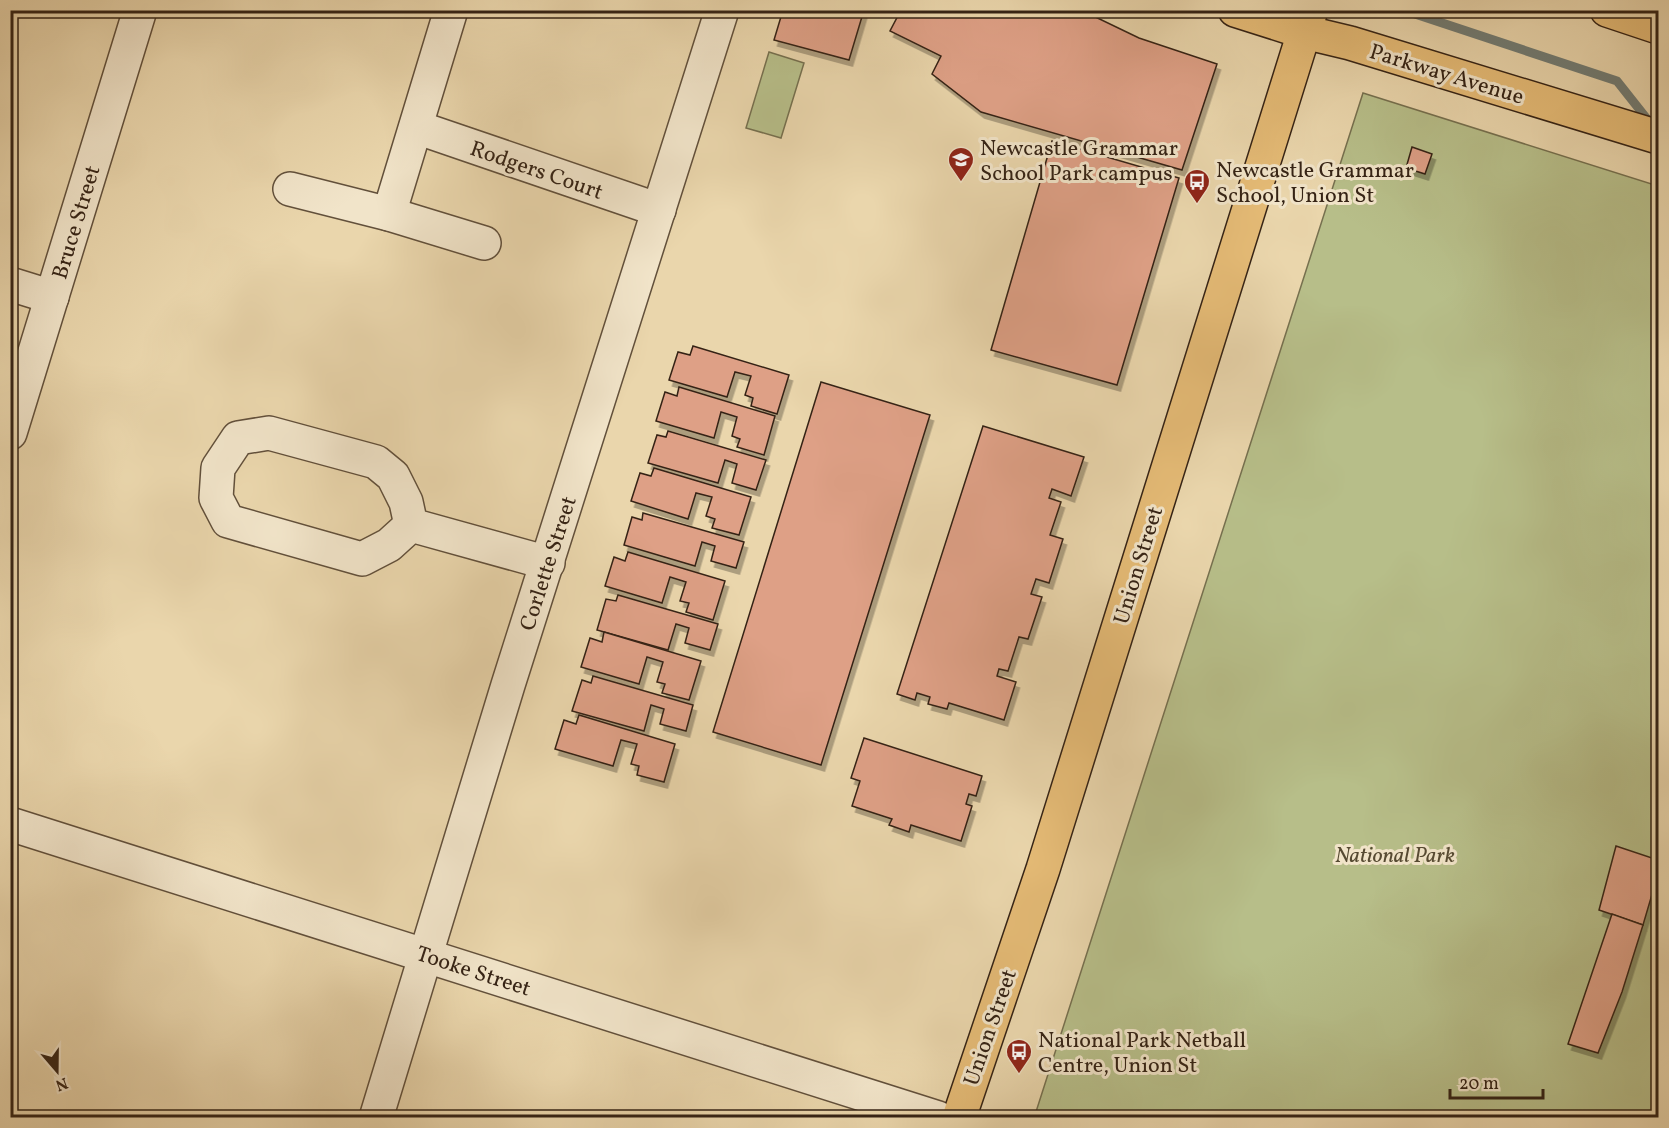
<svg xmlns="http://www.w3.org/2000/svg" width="1669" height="1128" font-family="Vollkorn,serif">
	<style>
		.green { fill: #b7be89; stroke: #76704f; stroke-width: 1.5 }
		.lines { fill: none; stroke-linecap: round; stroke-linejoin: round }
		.stream { stroke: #727c74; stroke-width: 9 }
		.building { fill: #dea086; stroke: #352315; stroke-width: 1.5; filter: url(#shadow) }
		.minor-casing { stroke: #62503b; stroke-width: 36 }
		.major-casing { stroke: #352315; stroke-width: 36 }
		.minor { stroke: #f1e4c9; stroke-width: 33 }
		.major { stroke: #e5bb76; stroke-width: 33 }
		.labels { text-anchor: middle; stroke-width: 6; stroke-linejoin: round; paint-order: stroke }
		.street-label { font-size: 22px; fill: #352315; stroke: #f1e4c9 }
		.poi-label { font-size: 22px; fill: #352315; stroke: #f1e4c9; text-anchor: start }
		.park-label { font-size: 22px; font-style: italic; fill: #564a32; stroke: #f1e4c9 }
	</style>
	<defs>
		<filter id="shadow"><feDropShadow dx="3.5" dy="6" stdDeviation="0" flood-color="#0004"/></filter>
	</defs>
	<rect width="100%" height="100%" fill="#ead6ac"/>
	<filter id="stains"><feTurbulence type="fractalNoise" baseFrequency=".00333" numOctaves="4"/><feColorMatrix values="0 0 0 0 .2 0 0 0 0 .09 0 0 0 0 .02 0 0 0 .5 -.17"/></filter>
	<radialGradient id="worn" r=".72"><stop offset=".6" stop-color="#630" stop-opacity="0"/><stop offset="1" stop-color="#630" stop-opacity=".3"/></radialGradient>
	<g class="green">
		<path d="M769,52L804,63L781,138L746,128Z"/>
		<path d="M1363,93L1658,186V1117L1034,1118Z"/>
	</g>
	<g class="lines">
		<path class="stream" d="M1403,10L1617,81L1651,124"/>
	</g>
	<g class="building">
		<path d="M783,10H864L849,60L774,40Z"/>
		<path d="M901,10H1081L1139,38L1217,64L1182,170L981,112L932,74L941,56L890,31Z"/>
		<path d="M1052,141L1179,178L1117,385L991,350Z"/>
		<path d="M1412,147L1432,154L1425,174L1406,168Z"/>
		<path d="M693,346L789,375L777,414L751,406L753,398L745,395L751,376L735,372L727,397L669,380L678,352L690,355Z"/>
		<path d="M821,382L930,415L821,765L713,732Z"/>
		<path d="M679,387L775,416L764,455L737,447L740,439L732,436L737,417L721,412L714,438L656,421L665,392L677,396Z"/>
		<path d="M983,426L1084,457L1071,496L1052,489L1049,498L1061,502L1050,535L1063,539L1049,583L1036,579L1031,594L1042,597L1028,639L1019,637L1008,671L999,669L997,676L1016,682L1004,720L949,703L947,709L928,704L930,697L917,693L915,700L897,694Z"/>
		<path d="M668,431L766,460L756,490L732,483L737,464L725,460L718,483L648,463L657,435L666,437Z"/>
		<path d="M654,468L751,497L739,535L712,528L715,519L706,516L712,497L696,493L688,519L631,501L640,473L651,476Z"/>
		<path d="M643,513L744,542L736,568L711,561L715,546L702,542L695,566L624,545L632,517L642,520Z"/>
		<path d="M628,552L725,581L713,620L686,612L689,603L680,601L686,582L670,577L662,603L605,586L614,557L625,561Z"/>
		<path d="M618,595L718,624L710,650L685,643L689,628L676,624L668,650L597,630L606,599L616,601Z"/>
		<path d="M604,632L701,661L689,700L662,693L665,684L657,682L663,662L647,657L639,684L581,667L590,638L602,642Z"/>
		<path d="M593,676L693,705L686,731L660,724L664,709L651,705L644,731L572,711L582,680L591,683Z"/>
		<path d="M579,715L675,744L664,782L637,775L639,766L631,764L637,744L621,740L613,766L555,749L564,720L576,724Z"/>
		<path d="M864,738L982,776L976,796L969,794L966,804L972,806L961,841L911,825L909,832L889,825L892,819L852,806L860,781L851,778Z"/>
		<path d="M1616,846L1658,860V874L1643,925L1599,910Z"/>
		<path d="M1612,914L1643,925L1622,992L1598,1053L1568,1044Z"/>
	</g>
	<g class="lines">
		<defs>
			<g id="minor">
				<path d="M416,127L659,210"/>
				<path d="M290,189L389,214L484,243"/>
				<path d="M389,214L451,10"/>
				<path d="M10,284L52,297"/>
				<path d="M10,433L140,10"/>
				<path d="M411,525L406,502L393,476L376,462L269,433L238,438L218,468L216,498L228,521L362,559L389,545L411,525L548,563"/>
				<path d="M10,824L938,1118"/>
				<path d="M376,1118L508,685L722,10"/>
			</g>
			<g id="major">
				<path d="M1235,10L1304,32L1350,43L1658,137"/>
				<path d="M1607,10L1658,27"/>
				<path d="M959,1118L1043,869L1311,10"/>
			</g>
		</defs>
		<use href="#minor" class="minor-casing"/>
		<use href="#major" class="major-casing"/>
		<use href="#minor" class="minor"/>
		<use href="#major" class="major"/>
	</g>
	<defs>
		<symbol id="school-pin" viewBox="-11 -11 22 30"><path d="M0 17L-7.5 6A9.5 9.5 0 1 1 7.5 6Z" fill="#8f2418" stroke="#f1e4c9"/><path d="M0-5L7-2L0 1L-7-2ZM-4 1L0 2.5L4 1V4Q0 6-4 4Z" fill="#fff"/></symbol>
		<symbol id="bus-pin" viewBox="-11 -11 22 30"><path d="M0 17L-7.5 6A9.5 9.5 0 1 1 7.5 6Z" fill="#8f2418" stroke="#f1e4c9"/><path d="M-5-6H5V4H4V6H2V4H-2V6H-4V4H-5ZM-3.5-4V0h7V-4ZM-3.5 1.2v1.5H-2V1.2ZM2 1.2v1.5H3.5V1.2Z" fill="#fff"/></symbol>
	</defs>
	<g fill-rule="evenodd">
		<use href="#school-pin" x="946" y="145" width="30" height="40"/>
		<use href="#bus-pin" x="1182" y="167" width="30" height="40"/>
		<use href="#bus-pin" x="1004" y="1037" width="30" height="40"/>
	</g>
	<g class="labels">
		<g class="street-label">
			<text transform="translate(1447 73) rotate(17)" y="8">Parkway Avenue</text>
			<text transform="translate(537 169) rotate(19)" y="8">Rodgers Court</text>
			<text transform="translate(75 222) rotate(-73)" y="8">Bruce Street</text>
			<text transform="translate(547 563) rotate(-72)" y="8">Corlette Street</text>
			<text transform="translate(1137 565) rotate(-73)" y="8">Union Street</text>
			<text transform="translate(474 970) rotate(18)" y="8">Tooke Street</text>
			<text transform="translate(989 1027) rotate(-71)" y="8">Union Street</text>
		</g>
		<g class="poi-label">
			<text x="980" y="155">Newcastle Grammar<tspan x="980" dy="25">School Park campus</tspan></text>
			<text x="1216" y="177">Newcastle Grammar<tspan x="1216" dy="25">School, Union St</tspan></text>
			<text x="1038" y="1047">National Park Netball<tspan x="1038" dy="25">Centre, Union St</tspan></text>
		</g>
		<g class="park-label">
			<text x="1395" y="862">National Park</text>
		</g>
	</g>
	<rect width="1669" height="1128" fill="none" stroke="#ead6ac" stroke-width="36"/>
	<rect x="12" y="12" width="1645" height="1104" fill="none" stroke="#352315" stroke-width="3"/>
	<rect x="18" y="18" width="1633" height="1092" fill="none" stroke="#352315" stroke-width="1.5"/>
	<g transform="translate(57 1071) rotate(160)" stroke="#f1e4c9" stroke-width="4.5" paint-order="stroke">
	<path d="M0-4.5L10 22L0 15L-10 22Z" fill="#352315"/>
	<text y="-9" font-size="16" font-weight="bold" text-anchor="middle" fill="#352315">N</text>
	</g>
	<path d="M1450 1089v9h93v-9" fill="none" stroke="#352315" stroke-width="3"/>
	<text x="1459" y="1089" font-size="18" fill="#352315" stroke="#f1e4c9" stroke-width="4.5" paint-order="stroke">20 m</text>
	<rect width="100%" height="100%" filter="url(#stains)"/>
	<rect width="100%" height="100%" fill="url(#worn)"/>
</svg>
